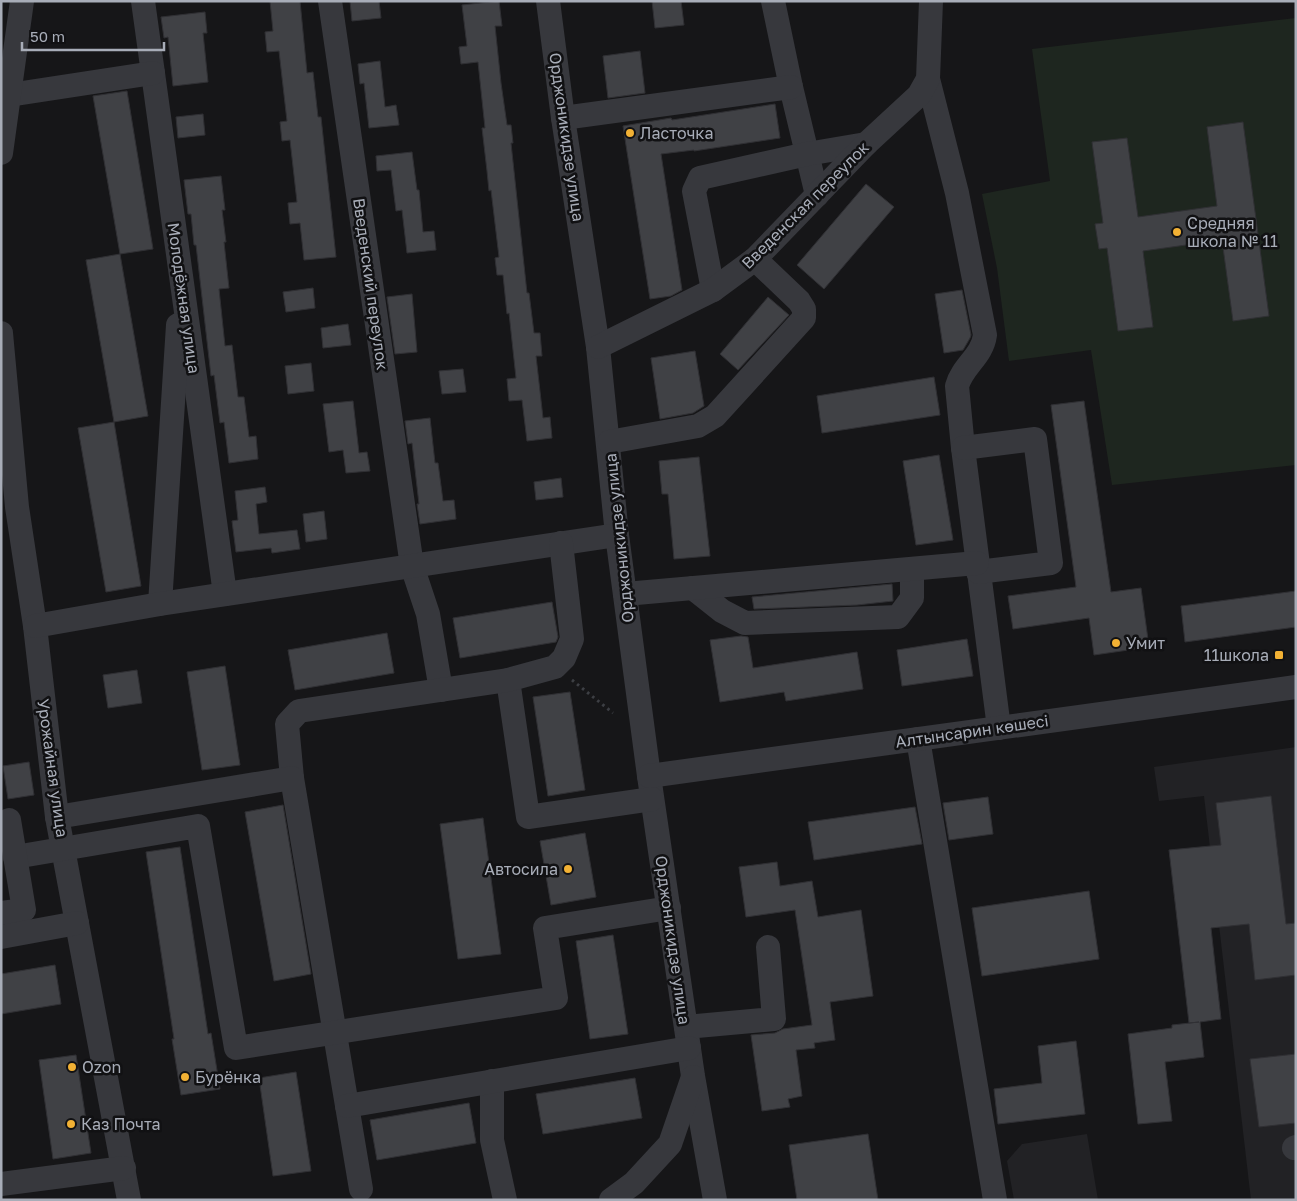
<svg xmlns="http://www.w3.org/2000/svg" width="1297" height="1201" font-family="'Golos Text',sans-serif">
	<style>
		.built { fill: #222225 }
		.green { fill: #1e261f }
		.building { fill: #404145; stroke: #303034 }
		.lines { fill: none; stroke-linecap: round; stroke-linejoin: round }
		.path { stroke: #3d3f44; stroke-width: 3; stroke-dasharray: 2.5 4; stroke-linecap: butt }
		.minor { stroke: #37383d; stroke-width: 24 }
		.poi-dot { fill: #f2b134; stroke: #111113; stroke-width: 2 }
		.labels { text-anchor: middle; stroke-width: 5; stroke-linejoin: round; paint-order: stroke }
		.poi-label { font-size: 16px; fill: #a8adb8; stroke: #111113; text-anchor: start }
		.street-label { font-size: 16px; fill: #a8adb8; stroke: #111113 }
	</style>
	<rect width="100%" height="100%" fill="#161618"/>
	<g class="built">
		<path d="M1296,747V1200H1251L1204,796L1159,801L1154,767Z"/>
		<path d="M1087,1134L1098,1200H1014L1007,1161L1022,1144Z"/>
	</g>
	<path class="green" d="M1296,18V465L1112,485L1091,350L1009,361L997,268L982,194L1050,181L1032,49Z"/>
	<g class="building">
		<path d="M270,1H300L307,73L313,72L318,117H321L336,257L304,260L300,223L290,224L288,203L297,202L290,140L282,141L280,122L287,121L279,51L267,52L265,32L273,31Z"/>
		<path d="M350,1H379L381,18L352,21Z"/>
		<path d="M499,1L502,26H495L501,83L507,125H511L513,143H511L527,293H529L534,333H540L542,356H536L543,418L550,417L552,438L527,441L522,400L509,401L507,379L516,378L509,313L507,314L503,275H497L495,258L499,257L491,190L489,191L487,171L482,128H485L478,62L461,64L459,47L467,46L462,5Z"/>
		<path d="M652,1H681L684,25L655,28Z"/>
		<path d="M205,12L207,33H203L208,82L173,86L168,37L164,38L161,17Z"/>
		<path d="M640,51L645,93L608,98L603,56Z"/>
		<path d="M380,61L385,107L396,105L399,125L369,128L364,83L360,84L358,64Z"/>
		<path d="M127,91L153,249L120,254L93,96Z"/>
		<path d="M775,104L780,138L694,151V150L661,154L682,290L671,296L650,299L623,126L671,118L672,120Z"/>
		<path d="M203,114L205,135L178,138L176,117Z"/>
		<path d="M1243,122L1269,316L1233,321L1222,240L1143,251L1153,327L1118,331L1107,248L1099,249L1095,224L1103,223L1092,142L1127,138L1138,217L1217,206L1207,127Z"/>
		<path d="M412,152L417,190H419L423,232L434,231L436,250L407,253L402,210L396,211L391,170L377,171L376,156Z"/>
		<path d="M221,176L225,210H222L226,242H224L229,288L219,289L225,346L232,345L238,397H244L249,437L256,436L258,459L229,463L224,422L220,423L214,375L211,376L196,245H194L191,214H188L184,180Z"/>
		<path d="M866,184L894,207L824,289L797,265Z"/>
		<path d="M120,254L148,416L114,422L86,260Z"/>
		<path d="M313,288L315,308L286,312L283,292Z"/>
		<path d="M962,290L971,335L970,338L963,350L944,353L935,294Z"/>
		<path d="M412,294L417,352L395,354L387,297Z"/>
		<path d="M768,297L789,315L738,370L720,354Z"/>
		<path d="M348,324L351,345L323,348L321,328Z"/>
		<path d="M695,351L704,406L693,413L660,419L651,358Z"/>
		<path d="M311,363L314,391L288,394L285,366Z"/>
		<path d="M463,369L466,392L442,394L439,371Z"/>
		<path d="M934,377L940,415L822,433L817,396Z"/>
		<path d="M353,401L359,453L367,452L370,471L346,473L343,450L329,452L323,404Z"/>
		<path d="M1084,401L1111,592L1141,588L1149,647L1094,655L1089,618L1013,629L1008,596L1076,587L1051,405Z"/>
		<path d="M430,418L435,463H438L443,501L454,500L456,519L420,524L417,504H419L412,443L408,444L405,421Z"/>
		<path d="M114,422L141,586L106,592L78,428Z"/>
		<path d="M939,455L953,540L916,545L903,461Z"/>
		<path d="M699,457L710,556L674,559L668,494H662L659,461Z"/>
		<path d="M561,478L563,497L536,500L534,482Z"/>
		<path d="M265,487L267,502L256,504L259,534L297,530L300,549L272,553L271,548L236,552L232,521L238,520L235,491Z"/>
		<path d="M324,511L327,539L306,542L303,514Z"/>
		<path d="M892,584L893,601L857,605L754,609L752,597Z"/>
		<path d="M1296,591V627L1185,642L1181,606Z"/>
		<path d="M552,602L558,637L556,642L460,658L453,618Z"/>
		<path d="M387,633L394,673L295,690L288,650Z"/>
		<path d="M741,636L748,637L753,668L857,652L863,689L786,701L784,692L720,702L710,640Z"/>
		<path d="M967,639L973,676L902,686L897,650Z"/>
		<path d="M225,666L240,765L202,770L187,672Z"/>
		<path d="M137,670L142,703L108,708L103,675Z"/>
		<path d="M570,692L585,790L548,796L533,697Z"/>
		<path d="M29,762L34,795L8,799L3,766Z"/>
		<path d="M1271,796L1286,924L1296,923V975L1255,980L1249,924L1211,928L1221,1019L1200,1022L1204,1057L1165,1062L1172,1121L1138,1124L1128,1034L1172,1028V1025L1199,1022L1189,1023L1169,850L1221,845L1216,803Z"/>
		<path d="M988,797L993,834L949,840L943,803Z"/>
		<path d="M283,805L311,974L274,981L245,812Z"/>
		<path d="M915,807L922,844L814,860L808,822Z"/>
		<path d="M483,818L501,954L458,959L440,824Z"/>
		<path d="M585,833L596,897L551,905L540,841Z"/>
		<path d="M180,847L208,1034L211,1033L220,1089L181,1095L172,1039H174L146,852Z"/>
		<path d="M777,862L780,886L812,881L818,917L861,910L873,996L830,1002L835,1040L814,1043L815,1048L796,1050L802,1096L788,1099L790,1107L762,1111L751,1035L775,1033L783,1029L812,1025L795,910L746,917L739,867Z"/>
		<path d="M1089,891L1099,959L982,976L972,908Z"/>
		<path d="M613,935L628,1034L590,1039L576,941Z"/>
		<path d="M55,965L61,1004L1,1014V974Z"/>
		<path d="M1076,1041L1085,1114L998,1124L994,1089L1042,1083L1038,1046Z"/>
		<path d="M1296,1054V1123L1259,1127L1250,1059Z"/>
		<path d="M76,1055L91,1153L53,1159L39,1060Z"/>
		<path d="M296,1072L311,1171L273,1176L259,1078Z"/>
		<path d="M635,1078L642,1118L543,1134L536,1094Z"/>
		<path d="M469,1103L476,1143L377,1160L370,1120Z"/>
		<path d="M868,1134L878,1200H797L789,1145Z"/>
	</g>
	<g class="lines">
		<path class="path" d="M572,680L613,713"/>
		<g class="minor">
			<path d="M143,1L225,594"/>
			<path d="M330,1L412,566L428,614L441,690"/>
			<path d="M548,1L563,118L598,347L617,535L649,776L693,1076L715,1200"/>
			<path d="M773,1L791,87L817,195"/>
			<path d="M928,79L957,193L985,335C982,357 963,365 957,386L963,448L999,728"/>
			<path d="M9,95L153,73"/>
			<path d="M563,118L791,87"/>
			<path d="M1,153L22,1"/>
			<path d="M713,290L694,191L700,178L807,154L866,144"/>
			<path d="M1,333L17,507L35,626L57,817L129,1200"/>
			<path d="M598,347L713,290L755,259L866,144L919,95L928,79L931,1"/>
			<path d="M609,442L698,426L715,416L804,318V309L799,301L755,259"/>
			<path d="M963,448L1035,439L1051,563L978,572"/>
			<path d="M693,588L722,611L745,623L898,617L912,598V570"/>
			<path d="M625,594L977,563"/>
			<path d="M160,604L178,325"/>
			<path d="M35,626L160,604L617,535"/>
			<path d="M508,680L528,817L652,799"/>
			<path d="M918,739L995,1200"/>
			<path d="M649,776L1296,687"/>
			<path d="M292,778L287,724L299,711L508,680L555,667L564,658L572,639L561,543"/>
			<path d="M57,817L292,778L361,1189"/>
			<path d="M15,857L198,826L236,1048L556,998L545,928L669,908"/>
			<path d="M1,913L24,910L9,820"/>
			<path d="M1,937L77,923"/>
			<path d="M686,1027L774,1019L768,947"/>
			<path d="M492,1081V1140L505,1200"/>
			<path d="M347,1106L689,1048"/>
			<path d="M1294,1148L1296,1147"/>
			<path d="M1,1184L124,1168"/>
			<path d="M611,1200L634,1183L670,1144L693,1077"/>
		</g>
	</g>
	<g class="poi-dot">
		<circle cx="630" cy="133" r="5"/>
		<circle cx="1177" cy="232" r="5"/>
		<circle cx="1116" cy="643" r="5"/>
		<rect x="1274" y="650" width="10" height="10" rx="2.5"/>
		<circle cx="568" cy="869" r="5"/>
		<circle cx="72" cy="1067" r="5"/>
		<circle cx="185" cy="1077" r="5"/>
		<circle cx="71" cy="1124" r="5"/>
	</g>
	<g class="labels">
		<g class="poi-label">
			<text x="640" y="139">Ласточка</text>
			<text x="1187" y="229">Средняя<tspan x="1187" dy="18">школа № 11</tspan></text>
			<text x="1126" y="649">Умит</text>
			<text x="1269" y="661" text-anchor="end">11школа</text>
			<text x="558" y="875" text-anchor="end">Автосила</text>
			<text x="82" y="1073">Ozon</text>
			<text x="195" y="1083">Бурёнка</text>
			<text x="81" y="1130">Каз Почта</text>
		</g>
		<g class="street-label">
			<text transform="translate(567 137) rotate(82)" y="6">Орджоникидзе улица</text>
			<text transform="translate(805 205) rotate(-45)" y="6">Введенская переулок</text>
			<text transform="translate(371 284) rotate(82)" y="6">Введенский переулок</text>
			<text transform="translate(184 298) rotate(82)" y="6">Молодёжная улица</text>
			<text transform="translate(619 538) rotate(-96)" y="6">Орджоникидзе улица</text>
			<text transform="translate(972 731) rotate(-8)" y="6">Алтынсарин көшесі</text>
			<text transform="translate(53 768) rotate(82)" y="6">Урожайная улица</text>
			<text transform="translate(673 940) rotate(82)" y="6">Орджоникидзе улица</text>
		</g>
	</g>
	<rect width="1297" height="1201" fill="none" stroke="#a8adb8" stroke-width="5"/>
	<path d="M22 42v8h142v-8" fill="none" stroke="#a8adb8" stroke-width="2.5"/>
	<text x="30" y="42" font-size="15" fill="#a8adb8" stroke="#111113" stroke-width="4" paint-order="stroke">50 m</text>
</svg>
